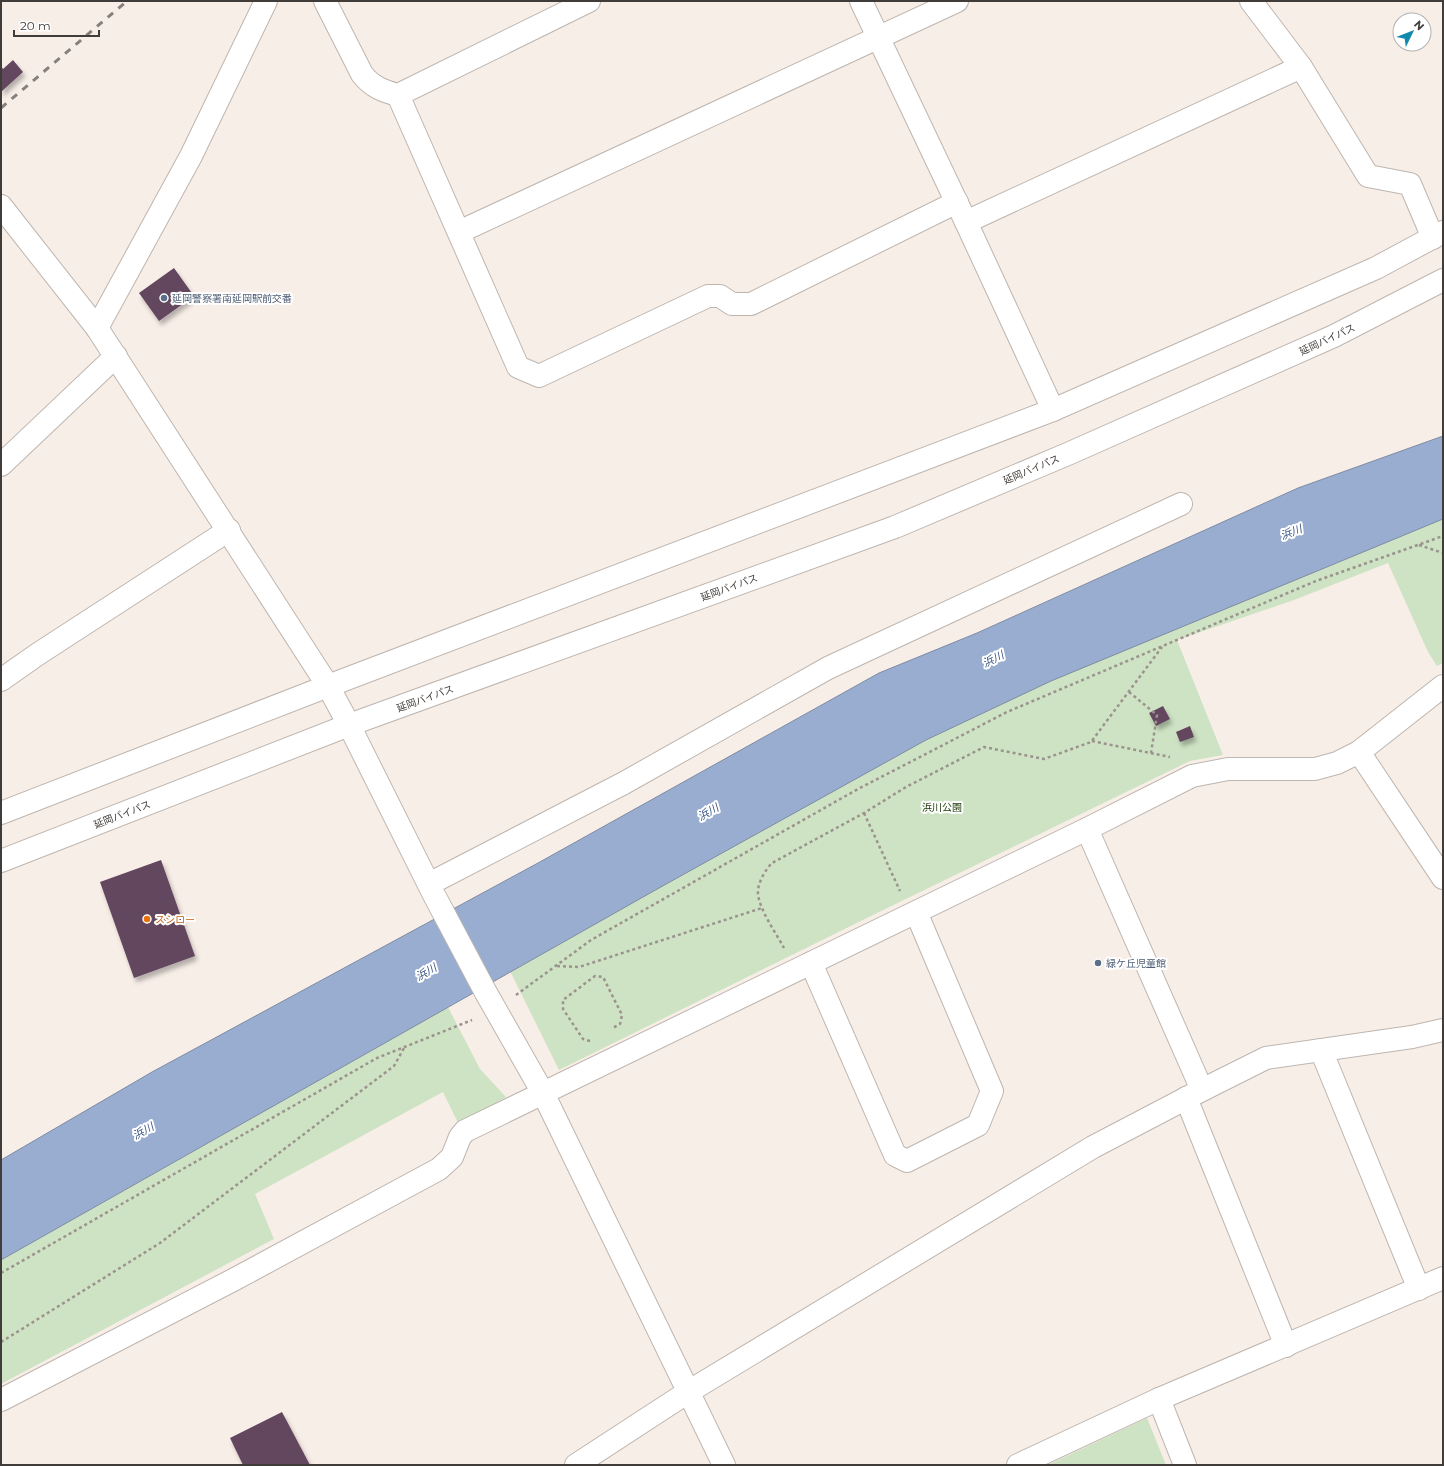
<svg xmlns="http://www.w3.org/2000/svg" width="1444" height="1466" font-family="Montserrat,'Noto Sans JP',sans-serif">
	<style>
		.green { fill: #cee3c3 }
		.water { fill: #98add0; stroke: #7e8ba3 }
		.building { fill: #64465f; filter: url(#shadow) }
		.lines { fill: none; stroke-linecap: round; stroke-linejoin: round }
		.minor-casing { stroke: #beb5af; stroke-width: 24 }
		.highway-casing { stroke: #beb5af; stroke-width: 24 }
		.path { stroke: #9a938e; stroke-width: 2.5; stroke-dasharray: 3 3; stroke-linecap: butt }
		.minor { stroke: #fff; stroke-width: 22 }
		.highway { stroke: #fff; stroke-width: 22 }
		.rail { stroke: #86807c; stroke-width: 3; stroke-dasharray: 7 7; stroke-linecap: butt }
		.service-dot { fill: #5c6f8a; stroke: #fff; stroke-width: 1.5 }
		.food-dot { fill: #e8710a; stroke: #fff; stroke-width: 1.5 }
		.labels { text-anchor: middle; stroke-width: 4; stroke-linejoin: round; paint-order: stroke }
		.service-label { font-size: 10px; fill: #4e5e75; stroke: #fff; text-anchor: start }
		.street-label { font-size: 10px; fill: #403c39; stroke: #fff }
		.park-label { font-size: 10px; fill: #183600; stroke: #fff }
		.food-label { font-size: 10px; fill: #c56008; stroke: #fff; text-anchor: start }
		.water-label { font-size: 11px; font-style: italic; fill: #3a5686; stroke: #fff }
	</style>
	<defs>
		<filter id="shadow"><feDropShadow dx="2.5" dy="4.5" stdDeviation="2" flood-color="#0004"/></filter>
	</defs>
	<rect width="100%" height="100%" fill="#f8eee8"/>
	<g class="green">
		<path d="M1443,519V663L1437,666L1428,652L1388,563L1294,600L1177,640L1223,755L1190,761L873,915L559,1070L510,971L912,746L1063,675Z"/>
		<path d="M448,1007L480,1069L506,1097L459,1125L443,1092L255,1194L274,1239L1,1384V1260Z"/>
		<path d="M1147,1418L1166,1465H1048Z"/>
	</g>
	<path class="water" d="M1443,436V519L1051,681L926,740L659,888L1,1260V1160L152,1072L538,863L879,673L977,633L1298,488Z"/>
	<g class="building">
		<path d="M13,60L23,72L1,92V66L3,69Z"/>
		<path d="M174,268L194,296L159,321L139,293Z"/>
		<path d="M1163,706L1170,719L1156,726L1149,713Z"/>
		<path d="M1190,726L1194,737L1180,742L1176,732Z"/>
		<path d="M161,860L195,956L134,978L100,882Z"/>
		<path d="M282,1412L310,1465H243L230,1438Z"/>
	</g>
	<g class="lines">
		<defs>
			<g id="minor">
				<path d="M325,1L362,74C372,87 383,91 398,95L589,1"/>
				<path d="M861,1L966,222L1053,410"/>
				<path d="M1251,1L1301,67L1368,176L1410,184L1433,238"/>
				<path d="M398,95L518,367L539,376L708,296H720L732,304H751L957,202"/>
				<path d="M1,206L97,328L328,686L349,725L433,893L485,991L543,1093L724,1465"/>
				<path d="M966,222L1301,67"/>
				<path d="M459,232L957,1"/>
				<path d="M97,328L191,156L266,1"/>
				<path d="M1,465L116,356"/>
				<path d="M1,680L38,654L229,530"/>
				<path d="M1359,752L1443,878"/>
				<path d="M1087,829L1202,1090"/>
				<path d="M429,884L624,783L828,668L1181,504"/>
				<path d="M811,963L895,1155L907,1161L978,1125L992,1091L916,912"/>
				<path d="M1321,1050L1419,1289"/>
				<path d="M1186,1098L1286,1346"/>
				<path d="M1159,1399L1185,1465"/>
				<path d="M1,1400L235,1279L439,1169L452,1157L460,1137L465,1131L1087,829L1192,776L1228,769H1315L1337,763L1359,752L1443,686"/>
				<path d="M576,1465L688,1392L1093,1147L1202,1090L1266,1058L1412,1037L1443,1030"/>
				<path d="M1018,1465L1159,1399L1443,1278"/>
			</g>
			<g id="highway">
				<path d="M1,813L328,686L1053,410L1376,268L1443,232"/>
				<path d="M1,861L349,725L895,527L1070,453L1334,336L1443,280"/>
			</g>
		</defs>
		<use href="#minor" class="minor-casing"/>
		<use href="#highway" class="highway-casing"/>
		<g class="path">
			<path d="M1419,545L1443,553"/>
			<path d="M1129,692L1157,715L1151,753"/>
			<path d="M1092,741L1170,757"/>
			<path d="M864,813L900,891"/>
			<path d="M784,948C776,933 760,911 758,894C757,884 765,870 772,863L864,813L906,787L984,747L1044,759L1091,742L1162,647"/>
			<path d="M557,966L579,967L762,908"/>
			<path d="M516,995L591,940L858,789L1007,712L1316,581L1443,536"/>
			<path d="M590,1041L583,1039L563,1009V1000L595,976L603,977L622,1015L620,1024L613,1028"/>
			<path d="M1,1273L377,1058L472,1020"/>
			<path d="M1,1342L160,1243L394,1066L404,1048"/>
		</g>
		<use href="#minor" class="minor"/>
		<use href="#highway" class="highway"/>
		<path class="rail" d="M1,108L127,1"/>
	</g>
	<g class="service-dot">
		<circle cx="164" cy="298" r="4"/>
		<circle cx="1098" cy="963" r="4"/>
	</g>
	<circle class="food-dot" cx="147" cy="919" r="4"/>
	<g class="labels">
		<g class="service-label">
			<text x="172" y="302">延岡警察署南延岡駅前交番</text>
			<text x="1106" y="967">緑ケ丘児童館</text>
		</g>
		<g class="street-label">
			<text transform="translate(1327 339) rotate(-25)" y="4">延岡バイパス</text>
			<text transform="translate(1031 469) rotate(-23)" y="4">延岡バイパス</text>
			<text transform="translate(729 587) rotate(-20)" y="4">延岡バイパス</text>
			<text transform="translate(425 698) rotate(-20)" y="4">延岡バイパス</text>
			<text transform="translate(122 814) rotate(-21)" y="4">延岡バイパス</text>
		</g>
		<g class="park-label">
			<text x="942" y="811">浜川公園</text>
		</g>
		<g class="food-label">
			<text x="155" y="923">スシロー</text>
		</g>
		<g class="water-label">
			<text transform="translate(1291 532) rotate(-21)" y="4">浜川</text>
			<text transform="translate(993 659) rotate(-26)" y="4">浜川</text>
			<text transform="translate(708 812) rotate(-30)" y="4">浜川</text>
			<text transform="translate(426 972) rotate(-30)" y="4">浜川</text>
			<text transform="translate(143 1131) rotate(-29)" y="4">浜川</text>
		</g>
	</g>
	<rect width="1444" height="1466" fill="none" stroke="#403c39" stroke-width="4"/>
	<g transform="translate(1412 32) rotate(47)"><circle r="19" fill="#ffffff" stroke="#b3b1b0"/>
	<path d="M0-3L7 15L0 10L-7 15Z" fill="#1189ac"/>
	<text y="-6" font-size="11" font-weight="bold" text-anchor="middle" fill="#403c39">N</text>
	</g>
	<path d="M14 30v6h85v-6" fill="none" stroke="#403c39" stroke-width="2"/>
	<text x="20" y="30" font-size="12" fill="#403c39" stroke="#ffffff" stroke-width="3" paint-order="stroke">20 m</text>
</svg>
